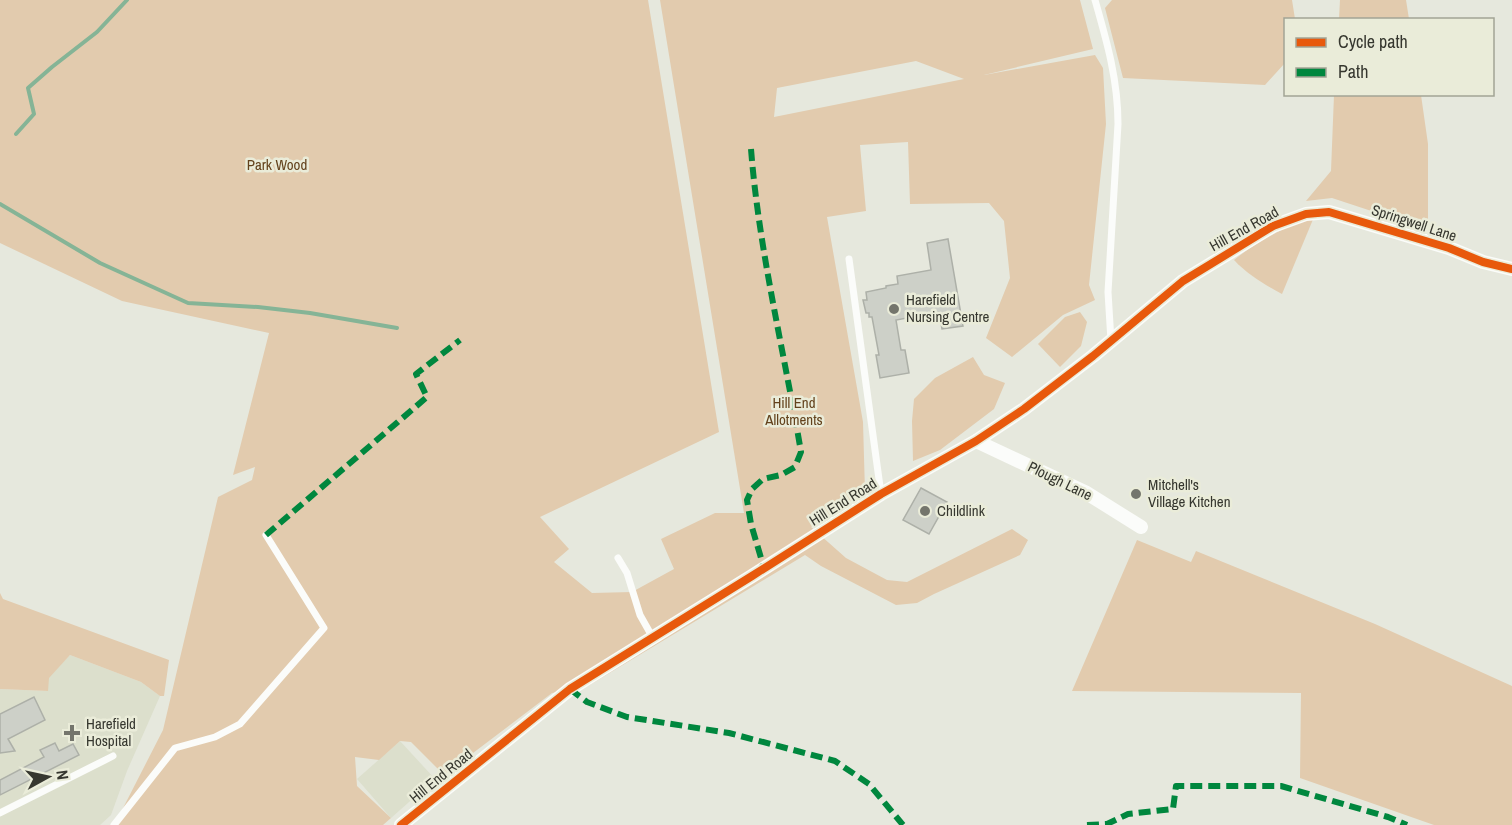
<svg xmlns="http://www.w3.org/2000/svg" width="1512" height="825" font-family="'Archivo Narrow',sans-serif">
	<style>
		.built { fill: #dcdfcc }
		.green { fill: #e2cbae; fill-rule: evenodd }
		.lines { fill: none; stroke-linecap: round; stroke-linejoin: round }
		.stream { stroke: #85b496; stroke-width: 4 }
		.building { fill: #cdd0c8; stroke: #adb0a8; stroke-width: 1.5 }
		.service { stroke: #fbfcfa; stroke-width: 7 }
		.minor { stroke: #fbfcfa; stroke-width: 14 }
		.quiet { stroke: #00873e; stroke-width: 6; stroke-dasharray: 12 6; stroke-linecap: butt }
		.cycleway-casing { stroke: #eaecd9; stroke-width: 11 }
		.cycleway { stroke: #e8590c; stroke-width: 8 }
		.poi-dot { fill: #74756c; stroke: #eaecd9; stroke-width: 2 }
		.labels { text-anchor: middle; stroke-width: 5; stroke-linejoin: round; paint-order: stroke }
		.park-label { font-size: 15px; fill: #63421c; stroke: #eaecd9 }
		.street-label { font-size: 15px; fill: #36372f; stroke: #eaecd9 }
		.poi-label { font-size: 15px; fill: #36372f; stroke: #eaecd9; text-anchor: start }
	</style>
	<rect width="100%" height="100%" fill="#e6e8dd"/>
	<g class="built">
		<path d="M70,655L141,682L160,696L127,771L111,815L100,825H0V689L48,691V678Z"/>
		<path d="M400,741L435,779L391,818L357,779Z"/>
	</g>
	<g class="green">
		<path d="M0,0H648L719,432L540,517L569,549L554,562L592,593L632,592L674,569L661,539L715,513H744L660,0H1080L1093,49L984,75L1095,55L1103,68L1106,124L1089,285L1095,300L1063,315L1012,357L986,338L1010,278L1004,221L989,203L910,204L908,142L860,145L866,211L827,217L863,422L865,492L811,527L846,558L887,580L907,582L1012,529L1028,540L1020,555L934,594L917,603L896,605L821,566L805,555L588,686L552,693L444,775L411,742L400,741L379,760L355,757L357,786L391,818L383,825H111L120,814L163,730L218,497L252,480L255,467L233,475L269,333L122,301L0,243ZM916,61L964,79L774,117L777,88Z"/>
		<path d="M1112,0H1292L1295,19L1286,20L1285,63L1265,85L1123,78L1105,8Z"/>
		<path d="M1340,0H1406L1409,19H1339Z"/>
		<path d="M1334,95H1421L1428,144V222L1426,229L1332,198L1306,201L1331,171Z"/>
		<path d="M1314,217L1282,294C1265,285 1247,274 1234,260C1257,241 1286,226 1314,217Z"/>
		<path d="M1080,312L1087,322L1081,346L1060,367L1038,344L1065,317Z"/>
		<path d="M973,357L984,375L1005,383L994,409L940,450L913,461L912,421L914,399L935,378Z"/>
		<path d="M1137,540L1191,562L1196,551L1375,624L1512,686V825H1434L1300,778L1301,693L1072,691Z"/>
		<path d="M0,593L3,599L169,660L164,696H160L141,682L70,655L49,678L48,691L0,689Z"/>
	</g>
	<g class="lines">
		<g class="stream">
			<path d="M16,134L34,114L28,88L52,67L97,32L127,0"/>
			<path d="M0,204L100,263L188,303L258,307L310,313L397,328"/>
		</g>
	</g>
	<g class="building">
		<path d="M948,239L963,326L942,329L939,312L896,320L901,350H905L909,373L880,378L876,355H879L872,317H869V313H866L863,300H867L866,292L886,288V286L898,284L897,276L931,270L927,243Z"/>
		<path d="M921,488L947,502L929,534L903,520Z"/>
		<path d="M34,697L45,720L8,739L15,751L0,753V714Z"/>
		<path d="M55,743L59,751L73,744L79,755L0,795V780L44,757L40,750Z"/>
	</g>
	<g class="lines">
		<g class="service">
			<path d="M1095,0C1107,42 1118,80 1118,124L1108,292L1111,341"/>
			<path d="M849,259L881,494"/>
			<path d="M618,558L627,573L640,615L653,638"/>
			<path d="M0,813L113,756"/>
			<path d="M114,825L175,748L215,737L240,724L324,628L266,535"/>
		</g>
		<g class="minor">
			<path d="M976,441L1085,492L1141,527"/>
			<path d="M401,825L570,689L752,576L881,494L976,441L1024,409L1093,356L1183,281L1273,226L1306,214L1329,212L1449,248L1483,262L1512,269"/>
		</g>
		<g class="quiet">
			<path d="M751,149C759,251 784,351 801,452L795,467L781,475L763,479L752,489L747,500L751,524L764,568"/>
			<path d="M266,535L427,397L416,374L460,340"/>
			<path d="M570,689L587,702L627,717L729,733L835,761L869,784L903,825"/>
			<path d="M1087,825L1107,824L1128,814L1173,809L1176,786H1281L1388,817L1407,825"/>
		</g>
		<defs>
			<path id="cycleway" d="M401,825L570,689L752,576L881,494L976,441L1024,409L1093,356L1183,281L1273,226L1306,214L1329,212L1449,248L1483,262L1512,269"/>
		</defs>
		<use href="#cycleway" class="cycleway-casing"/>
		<use href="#cycleway" class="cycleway"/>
	</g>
	<g class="poi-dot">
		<circle cx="894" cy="309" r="6"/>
		<circle cx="1136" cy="494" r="6"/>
		<circle cx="925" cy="511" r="6"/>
		<path d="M69 724h6v6h6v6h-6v6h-6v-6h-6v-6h6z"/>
	</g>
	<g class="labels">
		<g class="park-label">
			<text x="277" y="170">Park Wood</text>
			<text x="794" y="408">Hill End<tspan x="794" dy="17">Allotments</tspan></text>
		</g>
		<g class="street-label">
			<text transform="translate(1414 223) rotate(18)" y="5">Springwell Lane</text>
			<text transform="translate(1244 229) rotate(-29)" y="5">Hill End Road</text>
			<text transform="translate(1060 481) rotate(26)" y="5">Plough Lane</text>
			<text transform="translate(843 502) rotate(-32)" y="5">Hill End Road</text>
			<text transform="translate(441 776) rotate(-39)" y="5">Hill End Road</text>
		</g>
		<g class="poi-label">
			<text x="906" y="305">Harefield<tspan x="906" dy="17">Nursing Centre</tspan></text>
			<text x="1148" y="490">Mitchell's<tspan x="1148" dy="17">Village Kitchen</tspan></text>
			<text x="937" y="516">Childlink</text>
			<text x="86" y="729">Harefield<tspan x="86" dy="17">Hospital</tspan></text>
		</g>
	</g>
	<rect x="1284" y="18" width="210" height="78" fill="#eaecd9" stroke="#a2a495" stroke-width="1.5"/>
	<rect x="1296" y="38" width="30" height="9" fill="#e8590c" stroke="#a2a495" stroke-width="1.5"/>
	<text x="1338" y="48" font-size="18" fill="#36372f">Cycle path</text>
	<rect x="1296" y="68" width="30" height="9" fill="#00873e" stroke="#a2a495" stroke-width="1.5"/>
	<text x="1338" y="78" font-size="18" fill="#36372f">Path</text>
	<g transform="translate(48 777) rotate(82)" stroke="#eaecd9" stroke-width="4.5" paint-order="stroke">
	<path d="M0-4.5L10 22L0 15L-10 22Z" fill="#36372f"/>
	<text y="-9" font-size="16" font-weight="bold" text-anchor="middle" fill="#36372f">N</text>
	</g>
</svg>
